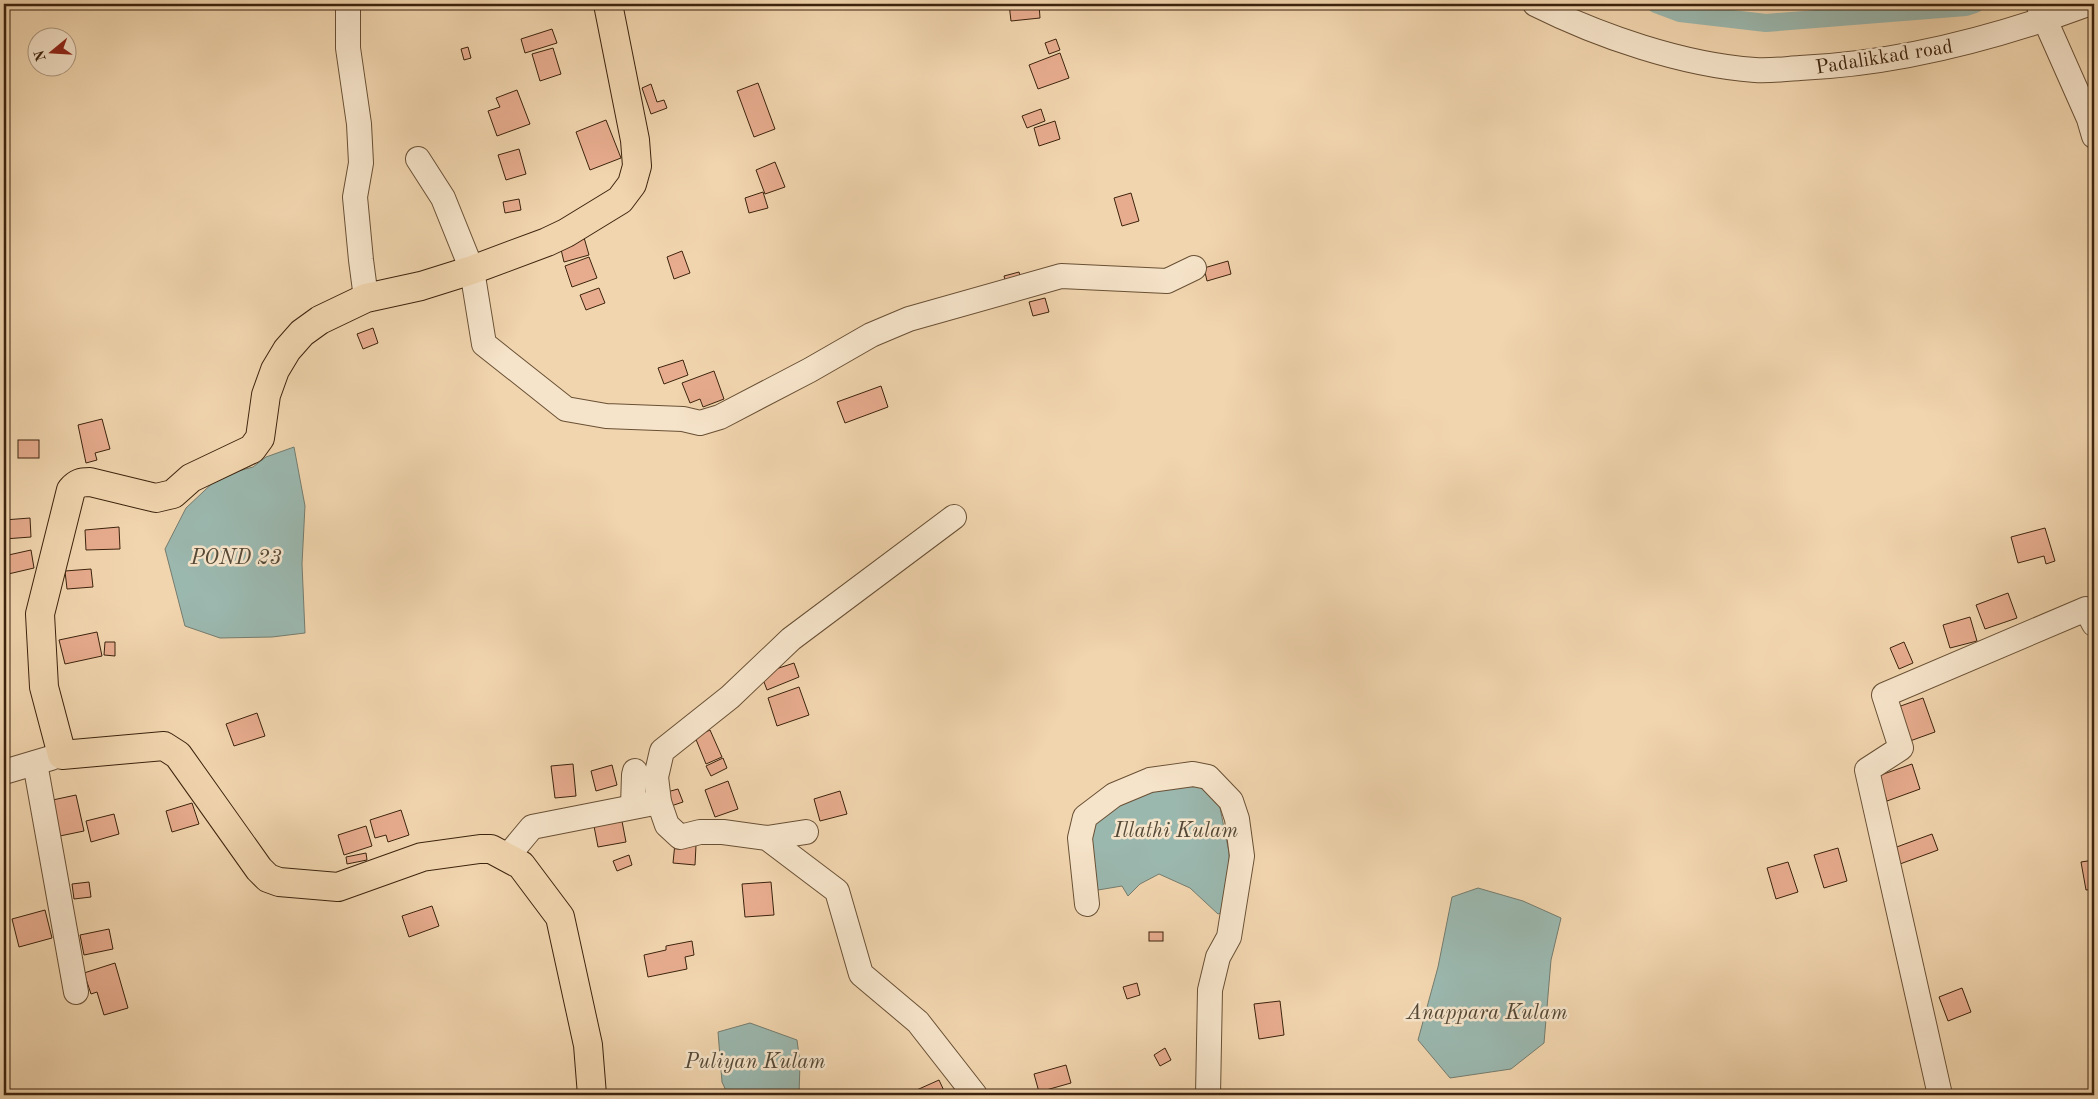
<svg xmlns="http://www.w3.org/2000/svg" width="2098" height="1099" font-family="'Old Standard TT',serif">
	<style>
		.water { fill: #9bb8af; stroke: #757c6e }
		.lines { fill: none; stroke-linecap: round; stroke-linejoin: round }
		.canal { stroke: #9bb8af; stroke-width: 18 }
		.building { fill: #e7ac8e; stroke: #3c230d }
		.minor-casing { stroke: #695035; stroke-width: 26 }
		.major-casing { stroke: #3c230d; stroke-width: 30 }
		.minor { stroke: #f6e4ca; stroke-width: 24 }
		.major { stroke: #f1d5ae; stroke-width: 28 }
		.labels { text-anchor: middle; stroke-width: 5; stroke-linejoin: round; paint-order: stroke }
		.street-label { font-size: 20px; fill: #3c230d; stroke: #f6e4ca }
		.water-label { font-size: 21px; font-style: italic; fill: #544836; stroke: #f6e4ca }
	</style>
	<rect width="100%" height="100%" fill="#f1d5ae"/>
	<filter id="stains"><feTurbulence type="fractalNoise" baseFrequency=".004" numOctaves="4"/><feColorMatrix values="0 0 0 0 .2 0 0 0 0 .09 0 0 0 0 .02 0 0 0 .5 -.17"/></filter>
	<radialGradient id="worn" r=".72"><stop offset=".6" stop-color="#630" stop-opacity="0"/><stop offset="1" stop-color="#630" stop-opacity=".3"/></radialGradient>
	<g class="water">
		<path d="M294,447L305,506L302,564L305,633L272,637L220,638L185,626L165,549L186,508L220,476L253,467L266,457Z"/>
		<path d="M1198,774L1219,803L1229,852L1230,909L1218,914L1190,888L1159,874L1140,884L1128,896L1122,886L1098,890L1091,876L1087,820L1108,809Z"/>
		<path d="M1478,888L1523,901L1561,918L1551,960L1544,1043L1511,1069L1450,1078L1418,1040L1438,967L1452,897Z"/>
		<path d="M750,1023L797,1040L800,1063L799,1095H728L722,1082L718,1032Z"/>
	</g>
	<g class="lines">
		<path class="canal" d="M1656,4L1680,13L1766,23L1966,7L1975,4"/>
	</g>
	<g class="building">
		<path d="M1009,4H1039L1040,18L1011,21Z"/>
		<path d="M552,29L557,43L525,53L521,39Z"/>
		<path d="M1056,39L1060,50L1049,54L1045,43Z"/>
		<path d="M468,47L471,58L464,60L461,49Z"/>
		<path d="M553,48L561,74L540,81L532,54Z"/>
		<path d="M1060,53L1069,78L1038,89L1029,65Z"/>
		<path d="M758,83L775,129L754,137L737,91Z"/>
		<path d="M651,84L657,102L664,100L667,108L651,114L642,88Z"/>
		<path d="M517,90L530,124L497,136L488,111L500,107L496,98Z"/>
		<path d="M1041,109L1045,121L1027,128L1022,116Z"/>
		<path d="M606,120L621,158L590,170L576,132Z"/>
		<path d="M1055,121L1060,139L1039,146L1034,128Z"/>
		<path d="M519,149L526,174L506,180L498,155Z"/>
		<path d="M775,162L785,187L765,194L756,170Z"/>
		<path d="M763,192L768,208L749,213L745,198Z"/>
		<path d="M1131,193L1139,221L1122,226L1114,198Z"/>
		<path d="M519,199L521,210L505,213L503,202Z"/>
		<path d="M583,234L589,255L564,262L559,241Z"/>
		<path d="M682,251L690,273L674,279L667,257Z"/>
		<path d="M589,257L597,278L572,287L565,266Z"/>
		<path d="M1228,261L1231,274L1207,281L1204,268Z"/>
		<path d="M1019,272L1022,283L1007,287L1004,276Z"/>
		<path d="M599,288L605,303L586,310L580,295Z"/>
		<path d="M1045,298L1049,312L1033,316L1029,302Z"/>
		<path d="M373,328L378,343L363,349L357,334Z"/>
		<path d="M683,360L688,375L664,384L658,368Z"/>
		<path d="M714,371L724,399L703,407L700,399L690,403L682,383Z"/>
		<path d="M881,386L888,407L845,423L837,402Z"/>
		<path d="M102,419L110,449L95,453L97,460L86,463L78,425Z"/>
		<rect x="18" y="440" width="21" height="18"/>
		<path d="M30,518L31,537L4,539V520Z"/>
		<path d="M119,527L120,549L86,550L85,530Z"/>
		<path d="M2045,528L2055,561L2046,564L2044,556L2018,563L2011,537Z"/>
		<path d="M31,550L34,568L4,575V556Z"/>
		<path d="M91,569L93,587L67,589L65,571Z"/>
		<path d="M2008,593L2017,618L1985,629L1976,605Z"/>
		<path d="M1970,617L1977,641L1950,648L1943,625Z"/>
		<path d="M97,632L102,656L65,664L59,640Z"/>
		<path d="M105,642H115V656L104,655Z"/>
		<path d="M1904,642L1913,663L1899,669L1890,648Z"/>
		<path d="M794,663L799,677L767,690L761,674Z"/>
		<path d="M799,687L809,715L777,726L768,698Z"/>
		<path d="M1923,698L1935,732L1910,741L1898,707Z"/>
		<path d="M257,713L265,736L234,746L226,724Z"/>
		<path d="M710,730L722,757L706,764L695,737Z"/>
		<path d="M723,758L727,768L711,776L706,766Z"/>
		<path d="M573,764L576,796L555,798L551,766Z"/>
		<path d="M1912,764L1920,789L1887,801L1878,776Z"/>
		<path d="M612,765L617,785L596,791L591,771Z"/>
		<path d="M728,781L738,809L715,817L705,790Z"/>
		<path d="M678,789L683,802L671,806L667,792Z"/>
		<path d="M840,791L847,814L820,821L814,799Z"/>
		<path d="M76,795L84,831L55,837L48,801Z"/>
		<path d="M192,803L199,824L172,832L166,811Z"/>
		<path d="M401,810L409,835L388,842L386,835L375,838L370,820Z"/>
		<path d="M114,814L119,834L91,842L86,821Z"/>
		<path d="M621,816L626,842L598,847L593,821Z"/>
		<path d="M366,826L372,846L344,855L338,835Z"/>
		<path d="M1932,834L1938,850L1900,864L1894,848Z"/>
		<path d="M675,843L696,845L695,865L673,863Z"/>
		<path d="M1838,848L1847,881L1824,888L1814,855Z"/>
		<path d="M366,853L367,860L347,864L346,857Z"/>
		<path d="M629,855L632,865L617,871L613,861Z"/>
		<path d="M2094,860V889L2086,890L2081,862Z"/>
		<path d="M1788,862L1798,892L1776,899L1767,868Z"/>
		<path d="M89,882L91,897L74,899L72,884Z"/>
		<path d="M771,882L774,915L745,917L742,884Z"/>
		<path d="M432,906L439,926L409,937L402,916Z"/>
		<path d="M45,910L52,938L19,947L12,919Z"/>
		<path d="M109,929L113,949L84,955L80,935Z"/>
		<rect x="1149" y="932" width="14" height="9"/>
		<path d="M692,941L694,955L685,957L687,969L648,977L644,955L666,950V946Z"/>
		<path d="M115,963L128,1008L104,1015L97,992L91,994L84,973Z"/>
		<path d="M1137,983L1140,995L1127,999L1123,987Z"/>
		<path d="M1962,988L1971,1012L1948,1021L1939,997Z"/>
		<path d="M1280,1001L1284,1035L1259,1039L1254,1004Z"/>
		<path d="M1165,1048L1171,1060L1160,1066L1154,1055Z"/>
		<path d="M1066,1065L1071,1083L1039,1092L1034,1074Z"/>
		<path d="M939,1080L946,1095H911L910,1093Z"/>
	</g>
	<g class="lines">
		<defs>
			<g id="minor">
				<path d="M348,4V48L359,124L361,163L355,197L361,260L366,298"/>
				<path d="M1535,4C1599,36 1683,65 1755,70C1770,71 1785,69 1800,68C1898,64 1996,38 2088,4"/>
				<path d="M2038,4L2089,119L2094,136"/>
				<path d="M418,159L443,198L472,270L484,344L566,409L606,416L683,419L700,423L720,417L810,370L871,335L909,319L1061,276L1167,281L1194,268"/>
				<path d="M954,517L791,639L730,697L662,751L656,777L659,802L667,825L680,837L700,832H723L767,838L837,891L861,974L918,1022L975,1095"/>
				<path d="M35,763L76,992"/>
				<path d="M4,772L51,758"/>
				<path d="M633,806L634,775L635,771"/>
				<path d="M767,838L806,832"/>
				<path d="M507,857L532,827L659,802"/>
				<path d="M1087,904L1080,838L1085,817L1114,795L1150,780L1193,774L1208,777L1231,801L1237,819L1242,856L1229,937L1218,957L1210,990L1208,1095"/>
				<path d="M1940,1095L1867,770L1901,748L1884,695L2086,609L2094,624"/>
			</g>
			<path id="major" d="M592,1095L588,1045L560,917L521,865L491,849H480L422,857L338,887L279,882L268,878L259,869L178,755L164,746L62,755L44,687L40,614L71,490C77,483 81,482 90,482L156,498L173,494L191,478L252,449L260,438L266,395L275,370L287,350L302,333L320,320L366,298L421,286L472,270L547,242L566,233L620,200L632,184L637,166L635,140L608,4"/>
		</defs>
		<use href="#minor" class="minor-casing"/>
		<use href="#major" class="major-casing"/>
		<use href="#minor" class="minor"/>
		<use href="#major" class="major"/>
	</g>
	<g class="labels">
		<g class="street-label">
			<text transform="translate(1884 56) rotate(-9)" y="7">Padalikkad road</text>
		</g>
		<g class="water-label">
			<text x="236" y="564">POND 23</text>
			<text x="1176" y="837">Illathi Kulam</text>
			<text x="1487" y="1019">Anappara Kulam</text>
			<text x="755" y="1068">Puliyan Kulam</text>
		</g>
	</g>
	<rect width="2098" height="1099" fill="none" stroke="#f1d5ae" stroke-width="20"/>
	<rect x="5" y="5" width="2088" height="1089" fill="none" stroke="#3c230d" stroke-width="2.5"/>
	<rect x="10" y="10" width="2078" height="1079" fill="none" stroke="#3c230d"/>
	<g transform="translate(52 52) rotate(252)"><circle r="24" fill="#f6e4ca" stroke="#ac977e"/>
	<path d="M0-4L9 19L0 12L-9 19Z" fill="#8f2418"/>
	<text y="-8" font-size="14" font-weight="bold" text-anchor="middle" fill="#3c230d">N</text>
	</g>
	<rect width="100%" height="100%" filter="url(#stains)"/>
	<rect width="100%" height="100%" fill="url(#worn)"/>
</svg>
